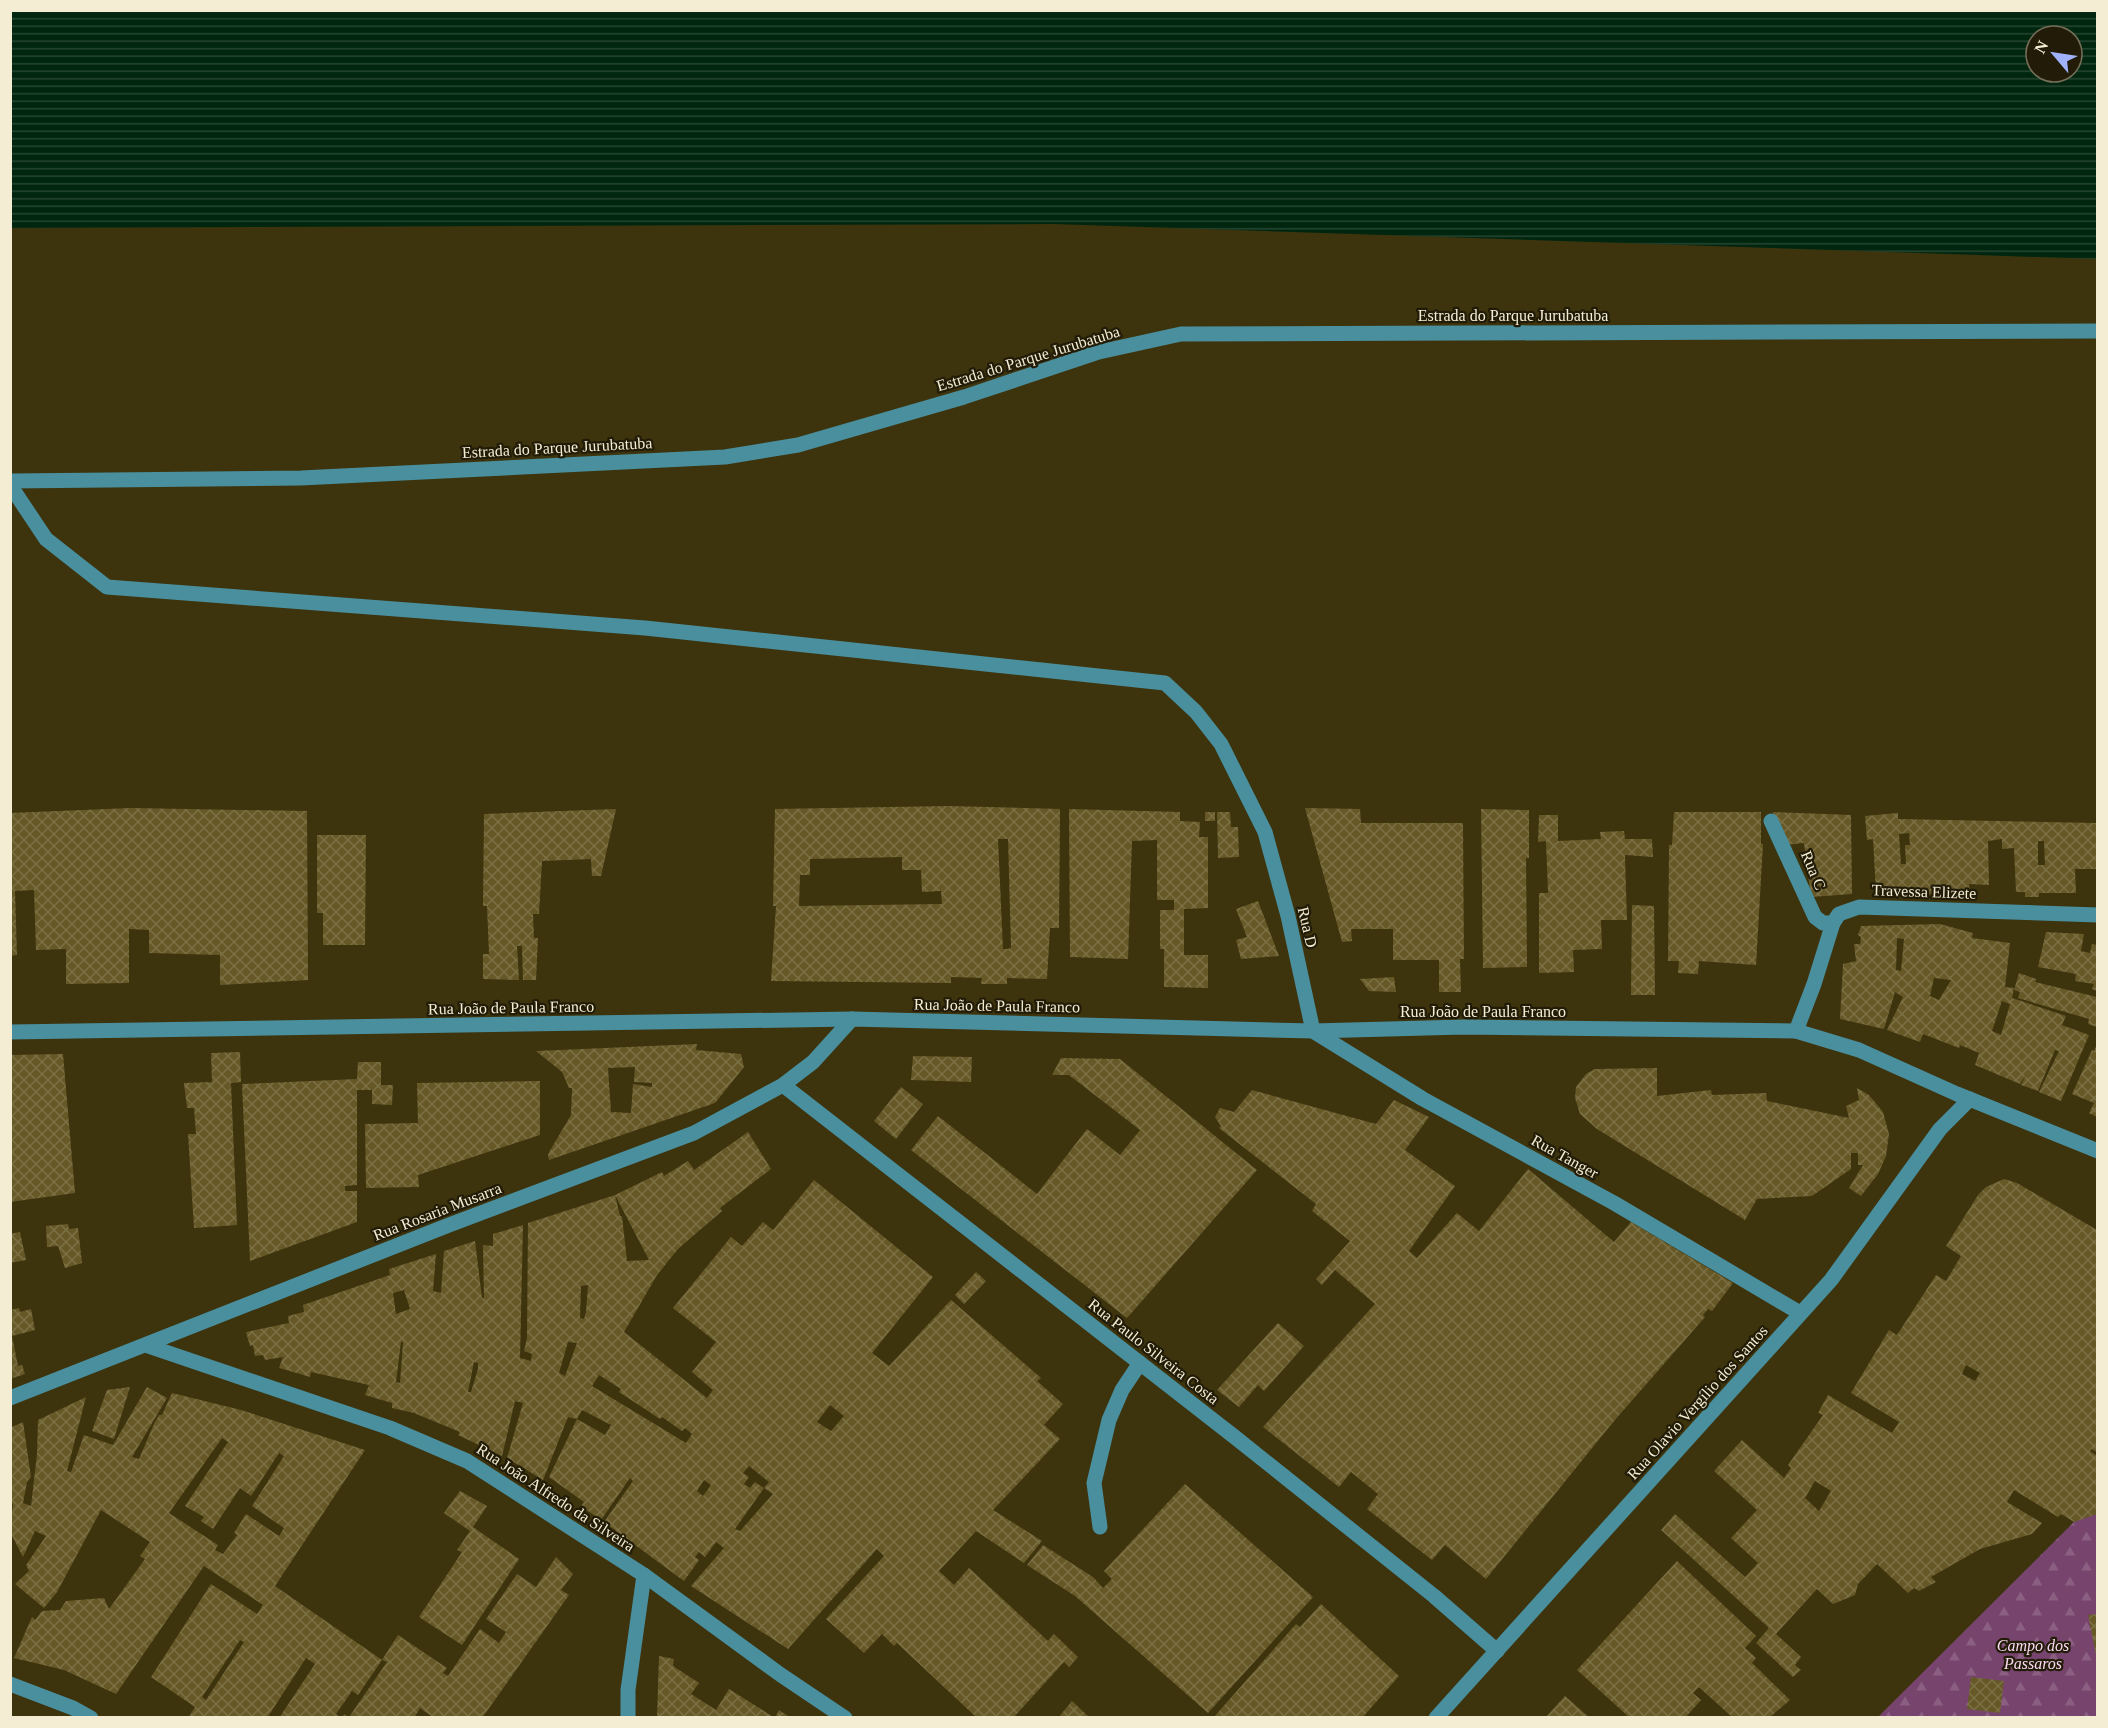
<svg xmlns="http://www.w3.org/2000/svg" width="2108" height="1728" font-family="Georgia,serif">
	<style>
		.forest { fill: url(#forest-firs) }
		.water { fill: url(#water-rules); fill-rule: evenodd }
		.building { fill: url(#building-cross-hatch); fill-rule: evenodd }
		.lines { fill: none; stroke-linecap: round; stroke-linejoin: round }
		.minor { stroke: #498f9e; stroke-width: 15 }
		.labels { text-anchor: middle; stroke-width: 4.5; stroke-linejoin: round; paint-order: stroke }
		.street-label { font-size: 16px; fill: #f4edd3; stroke: #211b07 }
		.park-label { font-size: 16px; font-style: italic; fill: #fbd8f3; stroke: #211b07 }
	</style>
	<defs>
		<pattern id="forest-firs" width="22" height="20" patternUnits="userSpaceOnUse" patternTransform="scale(1.5)"><rect width="22" height="20" fill="#77446e"/><path d="M5 1l3.5 6h-7zM16 11l3.5 6h-7z" fill="#8b5f82"/></pattern>
		<pattern id="water-rules" width="6" height="5" patternUnits="userSpaceOnUse" patternTransform="scale(1.5)"><rect width="6" height="5" fill="#00260f"/><path d="M0 2.5h6" fill="none" stroke="#264631"/></pattern>
		<pattern id="building-cross-hatch" width="8" height="8" patternUnits="userSpaceOnUse" patternTransform="scale(1.5)"><rect width="8" height="8" fill="#665827"/><path d="M0 0l8 8M0 8l8-8" fill="none" stroke="#7c7045"/></pattern>
	</defs>
	<rect width="100%" height="100%" fill="#3d330d"/>
	<path class="forest" d="M2097,1499V1717H1878Z"/>
	<path class="water" d="M10,11H2097V259L1053,224L11,228ZM2036,36H2072V72H2036Z"/>
	<g class="building">
		<path d="M949,806L1060,809L1059,928H1050L1047,979L1007,978V984H981L982,978L951,977V983L771,981L776,906H773L775,809ZM998,839H1008L1011,948L1007,949H1003ZM902,857V870H921L922,892L941,891L942,904L799,906L800,875H810V859Z"/>
		<path d="M131,808L307,811L308,980L220,985V955L149,953V930L129,929V983L66,984V949L36,950L34,890L15,891L17,955L10,956V813Z"/>
		<path d="M1305,808L1360,809L1361,823H1463L1464,959H1460L1461,992H1439V960H1393V929H1351L1352,941L1342,942Z"/>
		<path d="M616,809L601,876H592L591,859L542,861L539,914H533L534,938H538L536,980H523L522,946H517L519,980L483,979V954H489L487,906H483L484,814Z"/>
		<path d="M1069,809L1180,812V821L1200,822L1199,837H1208V908L1184,909V955H1208V988L1164,987V949H1160V910H1174V900H1157V840L1132,841L1128,959L1070,957Z"/>
		<path d="M1481,809L1529,810V858H1526L1527,967L1483,968Z"/>
		<rect x="1205" y="812" width="10" height="9"/>
		<path d="M1217,812H1230L1231,827H1238L1239,857L1218,858Z"/>
		<path d="M1674,812H1761V844H1763L1756,965L1699,961L1698,974L1678,973L1679,961H1668L1669,845H1672Z"/>
		<path d="M1773,812L1851,815L1852,894L1811,897L1804,843L1785,845Z"/>
		<path d="M1898,813V819L2097,823V869H2075L2076,893H2039V897H2025V892H2016L2014,848L2002,849V839L1988,841L1989,885L1969,884L1970,897H1934V894L1903,896V891L1876,892L1873,839L1867,840L1865,816ZM1909,833L1910,845H1905L1906,864H1901L1899,834ZM2038,841H2044L2045,865H2038Z"/>
		<path d="M1539,815H1558V841L1601,839L1600,832L1624,831L1625,839H1652L1653,857L1625,855L1627,920H1601L1602,949L1573,950L1574,972L1539,973V893H1548L1546,841L1538,842Z"/>
		<path d="M317,835H366L365,945H323V913H317Z"/>
		<path d="M1258,901L1279,956L1241,959L1236,940L1247,937L1236,909Z"/>
		<path d="M1632,905L1654,906L1655,995H1631Z"/>
		<path d="M1940,924L1973,933L1972,938L2010,943L2005,987L2014,988L2012,998L2066,1016L2062,1025L2089,1035L2061,1101L2039,1092L2059,1051L2055,1050L2038,1091L2021,1085L2026,1075L2020,1084L1975,1065L1979,1053L1960,1045L1959,1048L1923,1034L1920,1042L1887,1030L1903,997L1895,992L1884,1029L1840,1019L1843,964L1856,961L1854,944H1860L1861,937L1858,935L1861,926ZM1897,938L1904,939L1901,971L1896,970ZM1934,978L1951,980L1939,1000L1930,996ZM2002,1001L2010,1004L2001,1035L1992,1031Z"/>
		<path d="M2046,932L2084,934L2081,951L2090,953L2092,944L2097,945V991L2092,989L2094,984L2075,981L2076,974L2038,967Z"/>
		<path d="M2019,973L2036,979L2035,982L2097,997V1027L2088,1024L2089,1019L2018,998L2020,992L2014,990Z"/>
		<path d="M1394,977L1396,992L1369,991L1360,979Z"/>
		<path d="M697,1044L696,1050L741,1054L744,1067L715,1103L549,1160L548,1154L571,1115L572,1088H569L562,1072L536,1051ZM635,1067L634,1082L652,1083V1087L633,1084L631,1113L611,1112L608,1068Z"/>
		<path d="M2097,1044V1117L2089,1113L2094,1103L2072,1094L2092,1050L2094,1051Z"/>
		<path d="M240,1052L241,1082L231,1083L237,1225L194,1228L188,1134H196L194,1108H187L184,1083L212,1082L211,1053Z"/>
		<path d="M63,1054L75,1193L10,1202V1055Z"/>
		<path d="M913,1056L972,1057L971,1082L911,1080Z"/>
		<path d="M1061,1058L1120,1059L1257,1170L1127,1318L911,1150L938,1116L1037,1194L1087,1129L1120,1155L1140,1130L1069,1075H1052Z"/>
		<path d="M358,1062H381V1085H393L392,1105L372,1104V1090H357V1185L345,1186V1191H357V1222L250,1261L242,1084L357,1079Z"/>
		<path d="M1657,1068V1096L1711,1090L1712,1095L1766,1093L1767,1101L1849,1118L1846,1106L1859,1100L1857,1088L1869,1095L1883,1112L1889,1134L1886,1156L1878,1174L1861,1196L1849,1188L1863,1165H1858V1153H1851V1169L1812,1196L1757,1199L1745,1220L1597,1129L1580,1114L1575,1098L1576,1087L1586,1074L1595,1069Z"/>
		<path d="M540,1081V1135L418,1175L419,1187L366,1188L365,1124L418,1123L417,1083Z"/>
		<path d="M901,1087L923,1104L896,1139L874,1121Z"/>
		<path d="M1252,1090L1376,1124L1394,1100L1429,1117L1405,1150L1455,1186L1409,1251L1417,1258L1457,1213L1479,1231L1528,1169L1614,1242L1631,1222L1733,1283L1712,1311L1708,1309L1703,1315L1705,1317L1614,1421L1486,1579L1445,1545L1432,1560L1367,1509L1378,1494L1351,1472L1339,1487L1263,1427L1375,1304L1335,1270L1322,1285L1316,1279L1350,1241L1312,1211L1316,1204L1219,1128L1221,1126L1215,1117L1220,1108L1234,1112Z"/>
		<path d="M748,1132L771,1169L720,1208L722,1211L678,1249L657,1275L624,1332L707,1398L713,1390L692,1372L716,1342L673,1308L731,1237L742,1246L763,1222L773,1230L814,1180L933,1277L872,1353L889,1366L951,1300L1041,1378L1037,1381L1063,1404L1044,1425L1060,1439L993,1510L1042,1541L1024,1563L976,1531L939,1571L954,1585L969,1568L1048,1641L1054,1634L1078,1657L1069,1667L1064,1662L1013,1718H977L897,1643L894,1646L882,1634L864,1653L826,1619L884,1556L877,1549L788,1649L691,1586L724,1548L716,1542L705,1557L699,1552L695,1557L699,1560L684,1581L604,1522L633,1481L630,1478L601,1520L581,1506L584,1502L549,1477L577,1419L605,1435L611,1425L582,1410L577,1419L568,1417L543,1480L507,1458L523,1403L515,1401L502,1456L458,1435L460,1432L414,1413L392,1408V1403L365,1395L369,1385L311,1372L310,1377L283,1369L279,1368L283,1357L265,1360L263,1355L255,1356L253,1345L250,1346L246,1332L289,1323L288,1316L304,1312L303,1305L390,1275L389,1269L436,1254L433,1291L441,1293L444,1251L475,1241L482,1298H484L483,1245L493,1246V1234L523,1225L520,1358L531,1361L532,1354L524,1351L527,1338L528,1223L615,1195L620,1216H622L627,1261L649,1260L615,1195L662,1172L664,1176L688,1161L694,1170ZM588,1285L586,1312L584,1319L580,1318L581,1286ZM404,1290L410,1309L396,1314L393,1293ZM401,1342H403L400,1383L396,1382ZM568,1342L577,1343L565,1376L559,1373ZM474,1362L478,1363V1369L471,1392H468ZM599,1375L621,1389L619,1392L660,1419L662,1417L682,1431L685,1428L692,1434L686,1443L592,1386ZM830,1405L844,1416L831,1431L817,1422ZM749,1466L769,1482L764,1488L755,1482L750,1488L744,1484L749,1477L743,1473ZM704,1480L711,1485L703,1496L697,1491ZM764,1488L773,1494L740,1531L735,1529Z"/>
		<path d="M2004,1179L2017,1183L2097,1230V1452L2091,1449L2090,1451L2097,1456V1514L2074,1522L2061,1514L2058,1517L2014,1490L2007,1502L2042,1523L2032,1534L1980,1549L1931,1577L1936,1582L1919,1591L1914,1588L1908,1593L1877,1564L1858,1584L1855,1595L1833,1604L1817,1589L1776,1634L1801,1657L1795,1665L1801,1670L1793,1677L1756,1643L1769,1628L1661,1530L1675,1514L1745,1577L1758,1563L1731,1538L1757,1510L1714,1471L1742,1440L1784,1478L1791,1468L1788,1465L1823,1415L1818,1413L1828,1395L1892,1433L1899,1422L1851,1393L1889,1330L1897,1335L1936,1275L1946,1281L1961,1256L1946,1246L1978,1195L1986,1187ZM1966,1365L1980,1373L1975,1381L1962,1374ZM1815,1481L1831,1491L1819,1511L1805,1498Z"/>
		<path d="M68,1224L69,1229L78,1228L82,1263L65,1268L58,1246L47,1247L46,1226Z"/>
		<path d="M20,1232L26,1260L10,1263V1234Z"/>
		<path d="M976,1272L986,1281L964,1304L955,1295Z"/>
		<path d="M19,1308L20,1312L31,1309L35,1330L12,1336L18,1366L22,1365L25,1374L10,1379V1310Z"/>
		<path d="M1278,1323L1304,1346L1264,1391L1258,1385L1239,1407L1217,1390Z"/>
		<path d="M130,1387L114,1439L92,1431L107,1390Z"/>
		<path d="M147,1387L167,1398L132,1457L139,1459L154,1424L159,1415H162L172,1393L241,1410L365,1450L275,1586L382,1660L358,1695L352,1691L336,1714L341,1718H279L315,1664L306,1658L267,1718H188L195,1707L151,1677L211,1584L257,1614L263,1605L204,1566L116,1694L64,1670L14,1658L32,1617L35,1620L42,1611L60,1610L66,1601L104,1598L109,1609L145,1559L140,1556L150,1542L101,1510L57,1592L44,1608L15,1584L29,1571L26,1565L46,1536L35,1531L23,1557L10,1532L13,1504L10,1502V1428L23,1422L31,1477L27,1482L23,1503L31,1506L37,1454L38,1420L86,1397L67,1471L71,1472L84,1435L113,1445ZM222,1438L228,1442L185,1506L204,1517L201,1521L213,1529L240,1488L251,1496L279,1453L284,1456L252,1506L284,1528L279,1536L246,1514L234,1533L237,1535L223,1554L215,1550L218,1545L169,1513ZM240,1640L244,1642L206,1700L202,1697Z"/>
		<path d="M1185,1484L1313,1597L1208,1713L1075,1596L1027,1565L1043,1545L1093,1577L1103,1588L1112,1579L1104,1571Z"/>
		<path d="M460,1491L487,1506L473,1527L519,1559L462,1645L419,1617L462,1552L457,1550L470,1531L444,1513Z"/>
		<path d="M556,1557L573,1574L561,1590L569,1595L482,1718H434L420,1708L414,1718H342L344,1714L349,1717L387,1662L382,1660L398,1635L447,1668L443,1673L448,1676L480,1629L499,1643L506,1632L486,1619L517,1574L536,1587Z"/>
		<path d="M1677,1561L1756,1636L1745,1648L1756,1658L1752,1663L1790,1700L1769,1718H1733L1699,1687L1693,1693L1701,1700L1685,1718H1630L1577,1670Z"/>
		<path d="M1321,1604L1399,1676L1362,1718H1213L1296,1624L1300,1627Z"/>
		<path d="M2097,1614V1655H2096L2088,1615Z"/>
		<path d="M659,1656L674,1659L673,1666L699,1683L691,1694L716,1710L729,1689L775,1718H657Z"/>
		<path d="M1971,1677L2004,1681L2000,1713L1967,1709Z"/>
		<path d="M1565,1696L1590,1718H1545Z"/>
		<path d="M1072,1701L1090,1718H1058Z"/>
		<path d="M779,1710L791,1718H775Z"/>
	</g>
	<g class="lines">
		<g class="minor">
			<path d="M10,481L301,478L725,457L798,445L964,397L1099,352L1181,334L2098,331"/>
			<path d="M10,485L46,539L107,587L645,628L1165,683L1196,712L1221,744L1265,832L1288,916L1313,1031L1423,1099L1614,1203L1800,1313"/>
			<path d="M1771,821L1815,917L1823,923H1833"/>
			<path d="M1796,1031L1814,984L1833,923L1839,914L1859,907L2098,915"/>
			<path d="M10,1032L852,1019L1313,1031L1464,1027L1796,1031L1859,1050L1957,1094L2098,1151"/>
			<path d="M783,1085L1236,1438L1434,1596L1497,1651"/>
			<path d="M148,1346L390,1428L467,1461L644,1575L781,1675L845,1718"/>
			<path d="M10,1398L449,1225L694,1133L783,1085L813,1062L852,1019"/>
			<path d="M1100,1527L1094,1483L1109,1420L1122,1390L1140,1363"/>
			<path d="M10,1684L73,1708L91,1718"/>
			<path d="M628,1718V1690L644,1575"/>
			<path d="M1436,1718L1831,1280L1940,1129L1970,1099"/>
		</g>
	</g>
	<g class="labels">
		<g class="street-label">
			<text x="1513" y="321">Estrada do Parque Jurubatuba</text>
			<text transform="translate(1028 358) rotate(-17)" y="6">Estrada do Parque Jurubatuba</text>
			<text transform="translate(557 447) rotate(-3)" y="6">Estrada do Parque Jurubatuba</text>
			<text transform="translate(1814 870) rotate(67)" y="6">Rua C</text>
			<text transform="translate(1924 891) rotate(2)" y="6">Travessa Elizete</text>
			<text transform="translate(1308 927) rotate(77)" y="6">Rua D</text>
			<text transform="translate(997 1005) rotate(1)" y="6">Rua João de Paula Franco</text>
			<text transform="translate(511 1007) rotate(-1)" y="6">Rua João de Paula Franco</text>
			<text x="1483" y="1017">Rua João de Paula Franco</text>
			<text transform="translate(1565 1156) rotate(29)" y="6">Rua Tanger</text>
			<text transform="translate(437 1211) rotate(-21)" y="6">Rua Rosaria Musarra</text>
			<text transform="translate(1154 1351) rotate(38)" y="6">Rua Paulo Silveira Costa</text>
			<text transform="translate(1697 1402) rotate(-48)" y="6">Rua Olavio Vergílio dos Santos</text>
			<text transform="translate(556 1497) rotate(33)" y="6">Rua João Alfredo da Silveira</text>
		</g>
		<g class="park-label">
			<text x="2033" y="1651">Campo dos<tspan x="2033" dy="18">Passaros</tspan></text>
		</g>
	</g>
	<rect width="2108" height="1728" fill="none" stroke="#f4edd3" stroke-width="24"/>
	<g transform="translate(2054 54) rotate(299)"><circle r="28" fill="#211b07" stroke="#756f59" stroke-width="1.5"/>
	<path d="M0-4.5L10 22L0 15L-10 22Z" fill="#a1b2fd"/>
	<text y="-9" font-size="16" font-weight="bold" text-anchor="middle" fill="#f4edd3">N</text>
	</g>
</svg>
